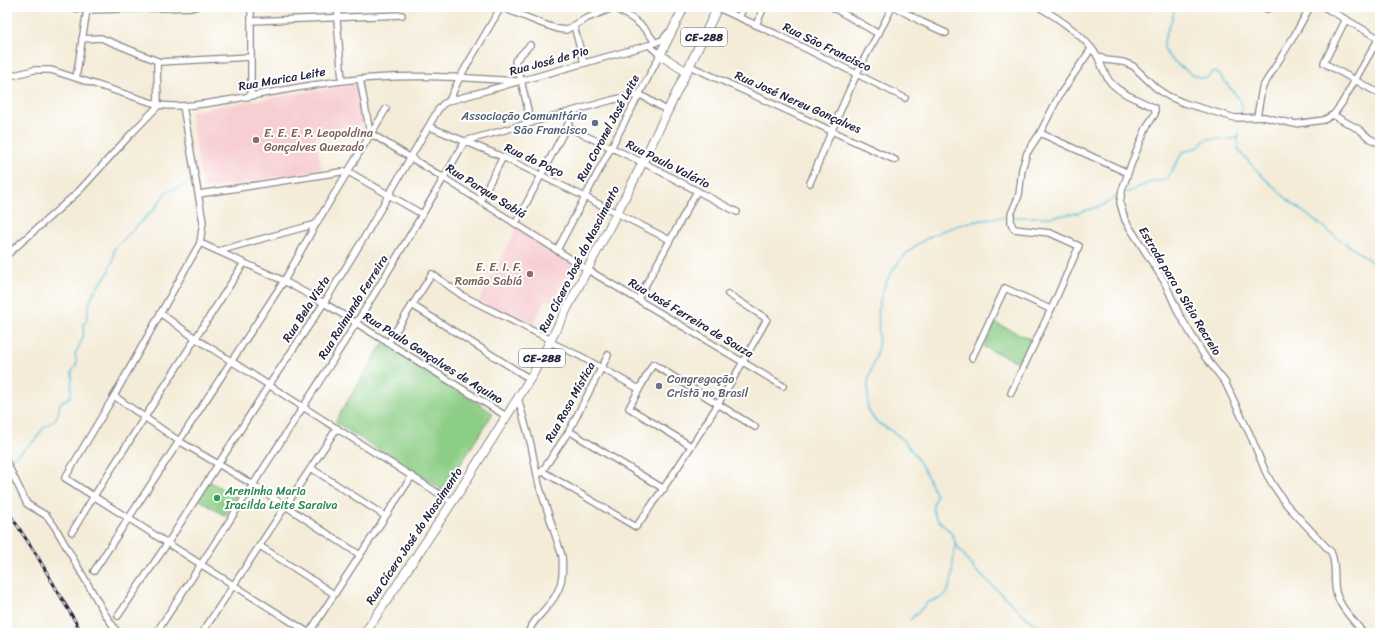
<svg xmlns="http://www.w3.org/2000/svg" width="1387" height="640" font-family="Sriracha,sans-serif">
	<style>
		.built { fill: #f7cfd3 }
		.green { fill: #8dce86; stroke: #587860 }
		.lines { fill: none; stroke-linecap: round; stroke-linejoin: round }
		.stream { stroke: #5ec1dc; stroke-width: 1.5 }
		.street-casing { stroke: #8b878a; stroke-width: 8 }
		.primary-casing { stroke: #8b878a; stroke-width: 10 }
		.street { stroke: #fff; stroke-width: 5.5 }
		.primary { stroke: #fff; stroke-width: 8 }
		.rail-casing { stroke: #22223b; stroke-width: 3 }
		.rail { stroke: #fff; stroke-width: 1.5; stroke-dasharray: 4.5; stroke-linecap: butt }
		.service-dot { fill: #5c6f8a; stroke: #fff; stroke-width: 1.5 }
		.education-dot { fill: #8d6e63; stroke: #fff; stroke-width: 1.5 }
		.worship-dot { fill: #6b7280; stroke: #fff; stroke-width: 1.5 }
		.leisure-dot { fill: #2e9e5b; stroke: #fff; stroke-width: 1.5 }
		.labels { text-anchor: middle; stroke-width: 4; stroke-linejoin: round; paint-order: stroke }
		.shield { fill: #fff; stroke: #646476; stroke-width: 1 }
		.shield-label { font-size: 11px; font-weight: bold; fill: #22223b }
		.street-label { font-size: 12px; fill: #22223b; stroke: #fff }
		.service-label { font-size: 12px; fill: #4e5e75; stroke: #fff; text-anchor: end }
		.education-label { font-size: 12px; fill: #785e54; stroke: #fff; text-anchor: start }
		.worship-label { font-size: 12px; fill: #5b616d; stroke: #fff; text-anchor: start }
		.leisure-label { font-size: 12px; fill: #27864d; stroke: #fff; text-anchor: start }
	</style>
	<rect width="100%" height="100%" fill="#fff"/>
	<filter id="ink" filterUnits="userSpaceOnUse"><feTurbulence type="fractalNoise" baseFrequency=".025" numOctaves="2"/><feDisplacementMap in="SourceGraphic" scale="8" xChannelSelector="R" yChannelSelector="G"/><feConvolveMatrix kernelMatrix="1 2 1 2 8 2 1 2 1" color-interpolation-filters="sRGB"/></filter>
	<filter id="wash" filterUnits="userSpaceOnUse"><feTurbulence type="fractalNoise" baseFrequency=".012" numOctaves="4" result="noise"/><feDisplacementMap in="SourceGraphic" scale="16" xChannelSelector="R" yChannelSelector="G"/><feGaussianBlur stdDeviation="0.9" result="paint"/><feColorMatrix in="noise" values="0 0 0 0 0 0 0 0 0 0 0 0 0 0 0 0 0 1.4 0 .05"/><feComposite in="paint" operator="in"/></filter>
	<g filter="url(#wash)">
		<rect width="100%" height="100%" fill="#f4ecd8"/>
		<g class="built">
			<path d="M357,84L364,124L315,132L322,170L203,189L190,111Z"/>
			<path d="M517,228L574,264L552,302L546,299L532,328L479,301Z"/>
		</g>
		<g class="green">
			<path d="M995,323L1031,339L1020,363L984,347Z"/>
			<path d="M383,343L493,413L444,491L335,422Z"/>
			<path d="M209,481L236,497L225,516L198,499Z"/>
		</g>
		<g class="lines">
			<g class="stream">
				<path d="M1175,7C1170,39 1148,45 1184,69C1191,74 1199,79 1207,78L1212,72H1217L1240,100L1242,104L1241,115"/>
				<path d="M1239,133L1238,143L1239,151L1262,176L1288,200L1331,233L1380,268"/>
				<path d="M1126,193L1151,182L1166,180L1183,152L1199,147L1203,142L1207,139H1232L1239,137"/>
				<path d="M1009,217C951,221 893,240 879,304C877,317 880,332 878,346C877,357 871,368 869,378C867,384 868,391 868,396C868,400 867,405 868,408C873,426 894,429 903,440C918,456 927,475 936,495C935,500 932,505 933,510C936,524 955,530 955,543L975,570L1044,633"/>
				<path d="M1013,217H1050L1078,213L1104,205L1119,194"/>
				<path d="M12,458L26,448L36,439L43,428L55,420L58,414L60,403L71,396L72,372L77,363L75,354L83,338L84,324L87,319L88,308L93,293L109,272L110,265L113,262L114,249L155,208L166,192L185,185L191,180"/>
				<path d="M910,620L928,602L939,599L946,594L951,583L955,544"/>
			</g>
		</g>
	</g>
	<g filter="url(#ink)">
		<g class="lines">
			<defs>
				<g id="street">
					<path d="M68,7L87,10L195,7"/>
					<path d="M251,7V96"/>
					<path d="M339,7L337,20L342,80"/>
					<path d="M501,7L543,24L558,29L566,30L585,19L615,7"/>
					<path d="M612,7C630,16 645,25 655,43"/>
					<path d="M716,7L776,34L905,98"/>
					<path d="M832,7L879,34"/>
					<path d="M895,7L922,22L946,33"/>
					<path d="M1039,7C1060,19 1082,34 1096,54C1102,64 1104,76 1112,84C1124,96 1140,100 1155,108V114L1147,126L1132,162L1122,190L1120,203L1125,220L1164,281L1179,314L1191,334L1205,357L1225,382L1252,439L1266,473L1273,485L1286,504L1331,552C1337,564 1333,579 1336,592C1340,608 1354,620 1363,633"/>
					<path d="M1324,7L1380,39"/>
					<path d="M1267,9V7"/>
					<path d="M739,17L744,7"/>
					<path d="M1346,19L1324,63L1380,94"/>
					<path d="M251,21L402,15"/>
					<path d="M756,25L764,7"/>
					<path d="M574,26L584,63"/>
					<path d="M82,39L101,38L160,62L251,57"/>
					<path d="M530,45L515,61L521,80L531,123"/>
					<path d="M1098,56L1105,60L1123,62L1133,66L1156,88L1168,96L1184,103L1235,118L1264,117L1295,124L1324,120L1334,114L1342,103L1380,36"/>
					<path d="M690,66L895,160"/>
					<path d="M7,77L34,70H51L159,105C184,108 210,103 234,99C270,93 306,85 342,81C400,73 459,77 517,81"/>
					<path d="M76,78L87,10"/>
					<path d="M360,79L370,133"/>
					<path d="M449,101L649,45L662,40L669,32"/>
					<path d="M183,106L203,222L200,243L114,396L65,478L309,633"/>
					<path d="M1333,115L1360,130L1369,138L1380,144"/>
					<path d="M1257,117L1262,88L1294,36L1310,7"/>
					<path d="M430,127L503,157L581,195L670,240"/>
					<path d="M567,127L646,164L737,212"/>
					<path d="M370,133L444,178L588,270L783,386"/>
					<path d="M1040,133L1128,173"/>
					<path d="M810,183C826,144 842,105 860,67C870,46 883,28 892,7"/>
					<path d="M199,194L347,171L422,214"/>
					<path d="M480,201L503,157"/>
					<path d="M516,223L575,111"/>
					<path d="M200,243L284,281L324,303L506,416"/>
					<path d="M557,250L660,55L649,45"/>
					<path d="M218,251L316,224"/>
					<path d="M7,255L79,191L131,134L158,106L157,61"/>
					<path d="M638,299L697,191"/>
					<path d="M412,305L530,379"/>
					<path d="M160,313L195,338L452,502"/>
					<path d="M550,342L580,356L639,389"/>
					<path d="M388,343L432,274L463,296L551,340"/>
					<path d="M972,358L1005,288L1050,309"/>
					<path d="M1011,393L1054,303L1079,246L1050,233L1014,229L1011,223V214L1019,195L1022,169L1027,153L1040,133L1059,96L1091,49"/>
					<path d="M114,396L179,441L252,484L360,555"/>
					<path d="M518,398L531,445L539,485L562,556C564,578 561,592 546,608C539,617 532,622 528,633"/>
					<path d="M569,431L664,489"/>
					<path d="M691,446L629,408L653,364L755,427"/>
					<path d="M7,463L27,504L47,516L55,527L105,614L118,633"/>
					<path d="M311,468L385,516"/>
					<path d="M542,471L636,527C684,461 728,391 767,319L728,294"/>
					<path d="M541,473L569,431L608,355"/>
					<path d="M72,532L94,496L244,263"/>
					<path d="M260,546L334,594"/>
					<path d="M94,571L284,281L316,224L386,109"/>
					<path d="M118,616L167,544L269,385L324,303L365,236L438,110L443,104L449,101L460,77L501,7"/>
					<path d="M156,633C262,471 369,310 465,141L612,100L639,94L668,111"/>
					<path d="M202,633L337,428"/>
					<path d="M309,633L412,476"/>
				</g>
				<g id="primary">
					<path d="M684,7L660,55L687,72"/>
					<path d="M365,633L459,492L533,374L635,178L718,7"/>
				</g>
			</defs>
			<use href="#street" class="street-casing"/>
			<use href="#primary" class="primary-casing"/>
			<use href="#street" class="street"/>
			<use href="#primary" class="primary"/>
			<defs>
				<g id="rail">
					<path d="M7,510L36,554L82,633"/>
					<path d="M784,633H832"/>
				</g>
			</defs>
			<use href="#rail" class="rail-casing"/>
			<use href="#rail" class="rail"/>
		</g>
	</g>
	<circle class="service-dot" cx="595" cy="123" r="4"/>
	<g class="education-dot">
		<circle cx="256" cy="140" r="4"/>
		<circle cx="530" cy="274" r="4"/>
	</g>
	<circle class="worship-dot" cx="659" cy="386" r="4"/>
	<circle class="leisure-dot" cx="217" cy="498" r="4"/>
	<g class="labels">
		<g class="shield">
			<rect x="681" y="28" width="46" height="18" rx="3"/>
			<rect x="519" y="349" width="46" height="18" rx="3"/>
		</g>
		<g class="shield-label">
			<text x="704" y="41">CE-288</text>
			<text x="542" y="362">CE-288</text>
		</g>
		<g class="street-label">
			<text transform="translate(827 47) rotate(26)" y="4">Rua São Francisco</text>
			<text transform="translate(549 61) rotate(-15)" y="4">Rua José de Pio</text>
			<text transform="translate(282 79) rotate(-10)" y="4">Rua Marica Leite</text>
			<text transform="translate(798 102) rotate(24)" y="4">Rua José Nereu Gonçalves</text>
			<text transform="translate(608 128) rotate(-62)" y="4">Rua Coronel José Leite</text>
			<text transform="translate(534 160) rotate(25)" y="4">Rua do Poço</text>
			<text transform="translate(668 164) rotate(27)" y="4">Rua Paulo Valério</text>
			<text transform="translate(486 191) rotate(32)" y="4">Rua Parque Sabiá</text>
			<text transform="translate(579 259) rotate(-63)" y="4">Rua Cícero José do Nascimento</text>
			<text transform="translate(1180 291) rotate(59)" y="4">Estrada para o Sítio Recreio</text>
			<text transform="translate(353 307) rotate(-58)" y="4">Rua Raimundo Ferreira</text>
			<text transform="translate(306 309) rotate(-57)" y="4">Rua Bela Vista</text>
			<text transform="translate(691 318) rotate(31)" y="4">Rua José Ferreira de Souza</text>
			<text transform="translate(433 358) rotate(32)" y="4">Rua Paulo Gonçalves de Aquino</text>
			<text transform="translate(570 402) rotate(-61)" y="4">Rua Rosa Mística</text>
			<text transform="translate(414 536) rotate(-56)" y="4">Rua Cícero José do Nascimento</text>
		</g>
		<g class="service-label">
			<text x="587" y="120">Associação Comunitária<tspan x="587" dy="14">São Francisco</tspan></text>
		</g>
		<g class="education-label">
			<text x="264" y="137">E. E. E. P. Leopoldina<tspan x="264" dy="14">Gonçalves Quezado</tspan></text>
			<text x="522" y="271" text-anchor="end">E. E. I. F.<tspan x="522" dy="14">Romão Sabiá</tspan></text>
		</g>
		<g class="worship-label">
			<text x="667" y="383">Congregação<tspan x="667" dy="14">Cristã no Brasil</tspan></text>
		</g>
		<g class="leisure-label">
			<text x="225" y="495">Areninha Maria<tspan x="225" dy="14">Iracilda Leite Saraiva</tspan></text>
		</g>
	</g>
	<rect width="1387" height="640" fill="none" stroke="#fff" stroke-width="24"/>
</svg>
